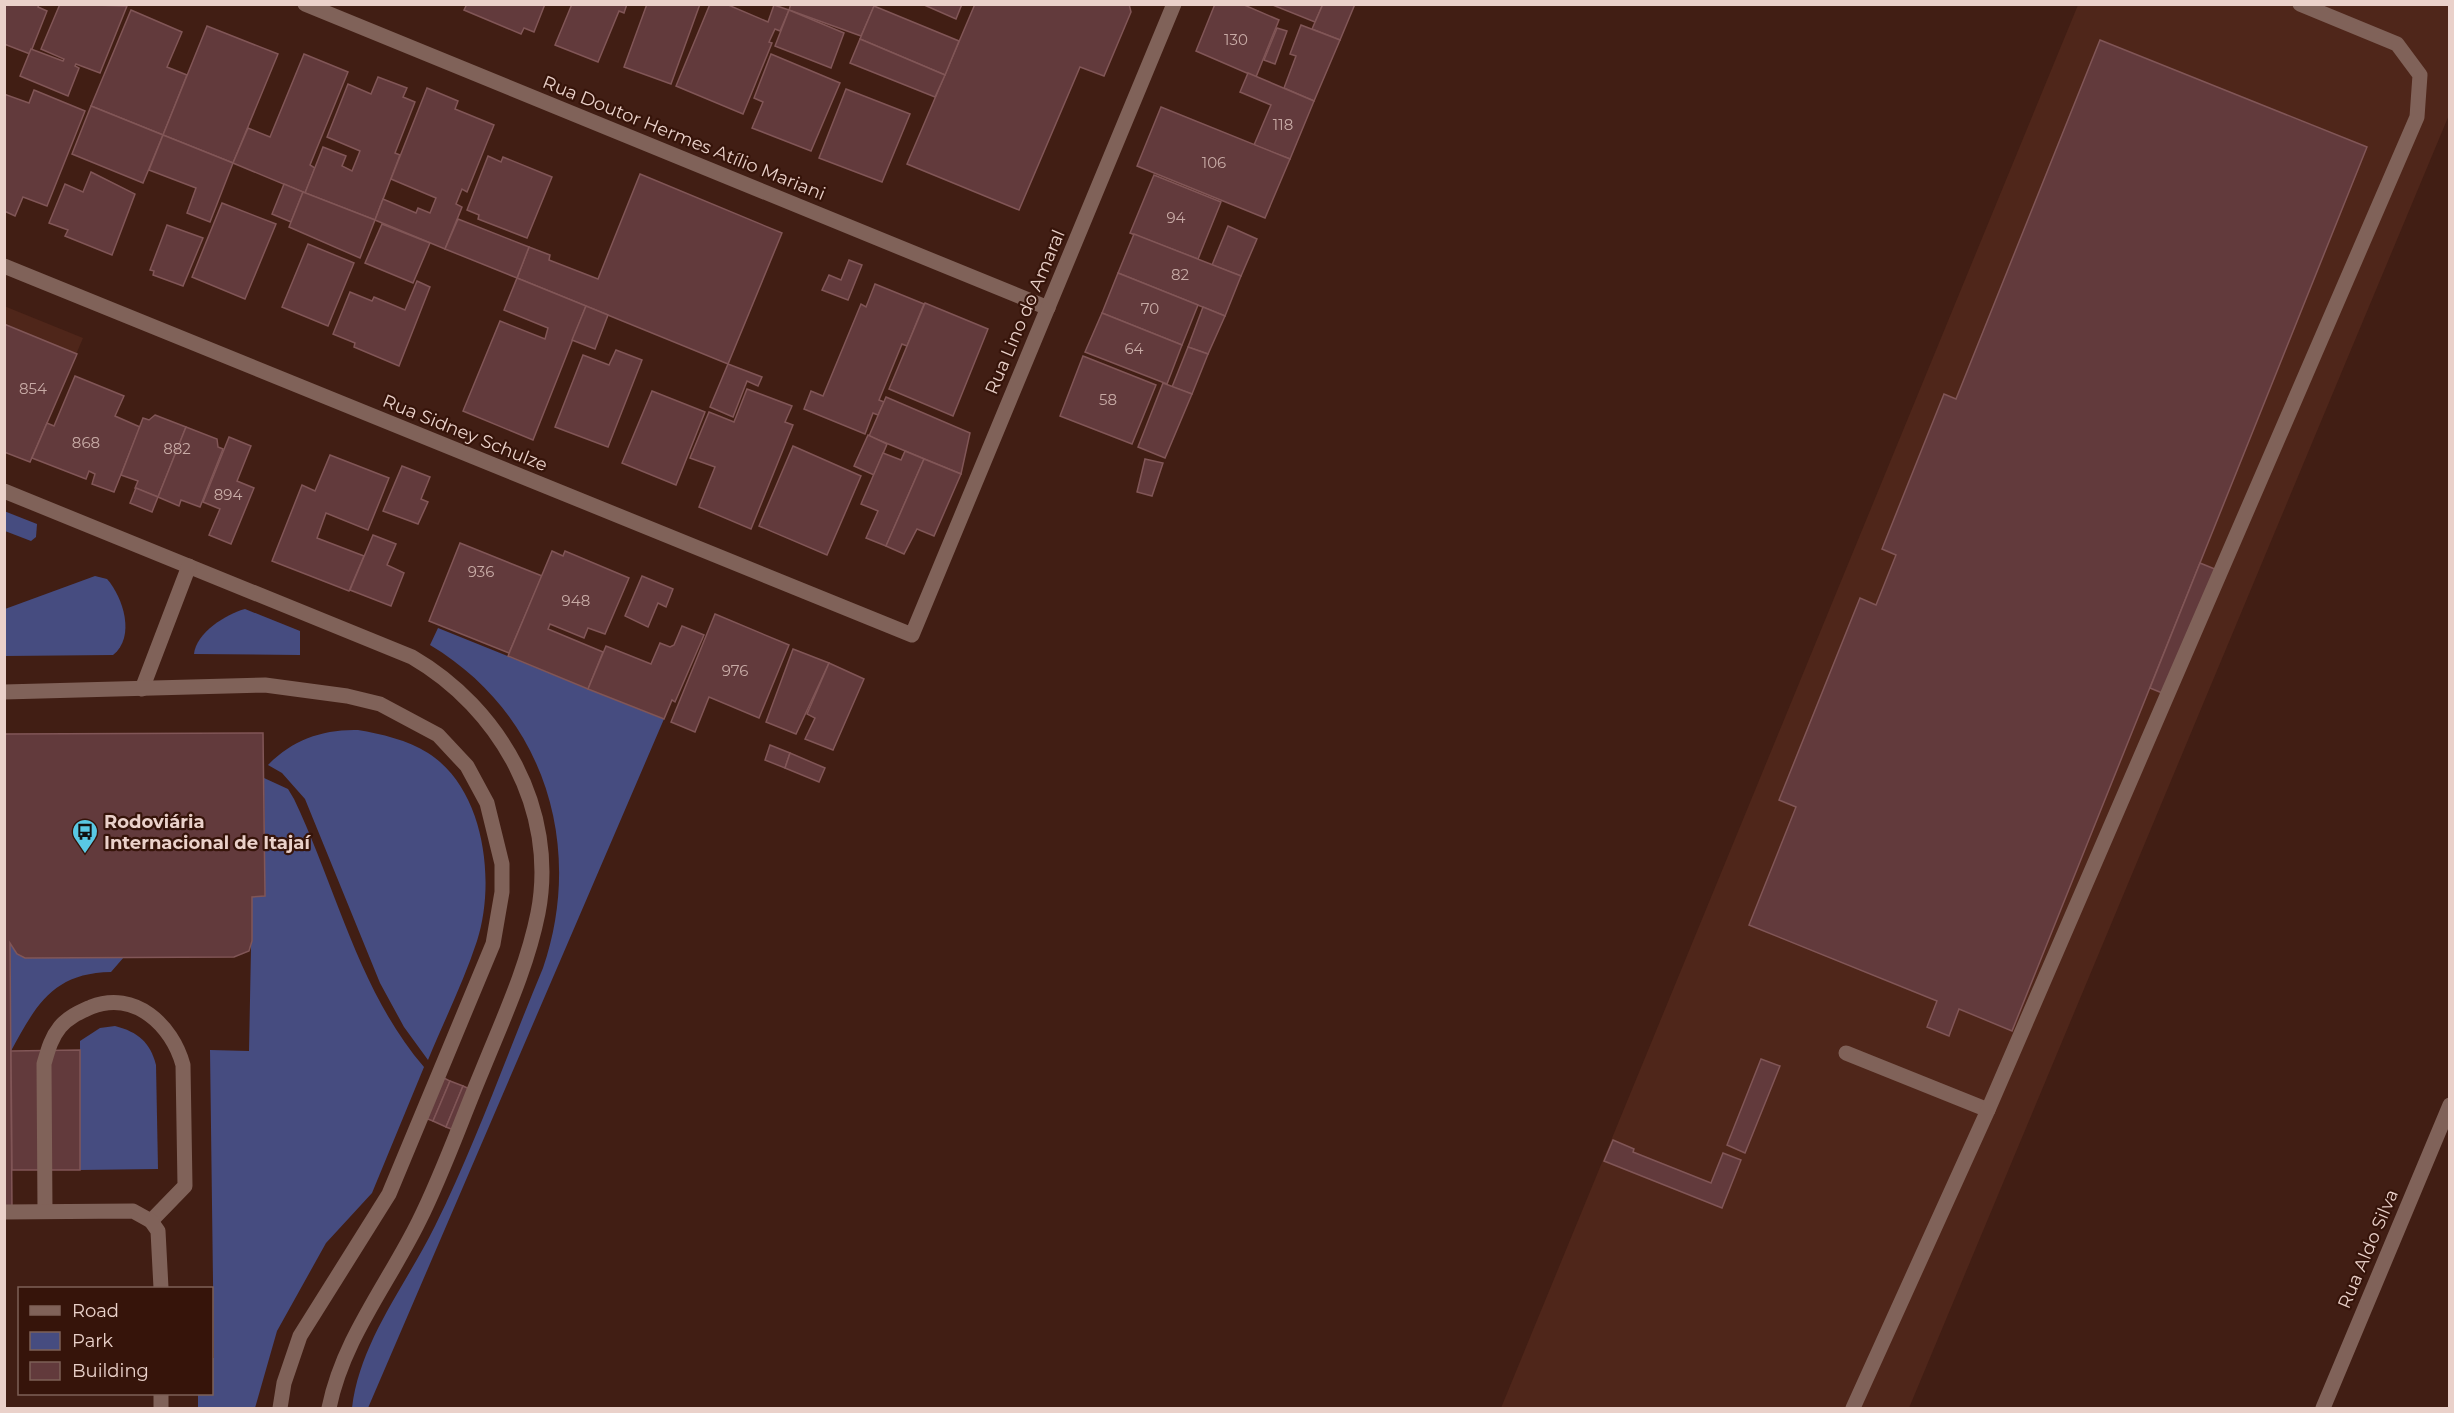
<svg xmlns="http://www.w3.org/2000/svg" width="2454" height="1413" font-family="Montserrat,sans-serif">
	<style>
		.built { fill: #4f261a }
		.green { fill: #464c80 }
		.building { fill: #623a3c; stroke: #815657; stroke-width: 1.5 }
		.lines { fill: none; stroke-linecap: round; stroke-linejoin: round }
		.minor { stroke: #806259; stroke-width: 15 }
		.labels { text-anchor: middle; stroke-width: 4.5; stroke-linejoin: round; paint-order: stroke }
		.number-label { font-size: 15px; fill: #c8aba6 }
		.street-label { font-size: 18px; fill: #ead1ca; stroke: #36140a }
		.poi-label { font-size: 18px; font-weight: bold; fill: #ead1ca; stroke: #36140a; text-anchor: start }
	</style>
	<rect width="100%" height="100%" fill="#411e14"/>
	<g class="built">
		<path d="M2078,5H2449V115L1909,1408H1501Z"/>
		<path d="M4,306L83,338L30,462L5,452Z"/>
	</g>
	<g class="green">
		<path d="M4,511L37,524L36,537L31,541L5,531Z"/>
		<path d="M95,576L107,579C123,597 136,637 113,655L5,656V609Z"/>
		<path d="M245,609L300,631V655L194,654C196,633 226,614 245,609Z"/>
		<path d="M438,628L664,719L368,1408H352C360,1341 406,1285 435,1226C476,1143 507,1054 543,968C585,845 544,713 430,645Z"/>
		<path d="M358,730C381,734 408,740 428,753C485,789 496,882 477,941C464,981 444,1021 428,1060L404,1027L380,983L305,799L282,773L268,765C292,740 323,729 358,730Z"/>
		<path d="M264,778L288,789L294,799C336,887 359,992 424,1067L372,1193L326,1243L277,1331L255,1408H198V1394H212V1358H214L210,1050L249,1051L252,897L265,896Z"/>
		<path d="M10,943L17,954L25,958L124,957L111,972C53,973 36,1005 11,1051Z"/>
		<path d="M115,1026C138,1032 150,1042 156,1065L158,1169L80,1170V1041L100,1028Z"/>
	</g>
	<g class="building">
		<path d="M4,4H39L38,7L47,11L30,54L4,44Z"/>
		<path d="M60,4L127,6L100,73L76,64L75,66L79,68L68,96L20,76L31,49L63,61L64,59L41,49Z"/>
		<path d="M467,4H545L534,32L524,28L521,34L464,10Z"/>
		<path d="M572,4H627L624,13L619,11L598,62L555,45Z"/>
		<path d="M647,4H700L671,84L624,67Z"/>
		<path d="M710,4H726L768,22L774,5L789,10L780,31L775,29L769,42L772,43L743,114L676,86Z"/>
		<path d="M791,4H875L861,36L789,10Z"/>
		<path d="M922,4H962L956,19Z"/>
		<path d="M975,4H1129L1131,12L1104,76L1080,67L1019,210L907,164Z"/>
		<path d="M1215,4H1242L1279,20L1256,77L1196,51Z"/>
		<path d="M1270,4H1323L1315,22Z"/>
		<path d="M1323,4H1355L1340,40L1312,29Z"/>
		<path d="M874,6L959,41L945,75L860,39Z"/>
		<path d="M131,10L182,32L167,67L187,75L163,135L91,106Z"/>
		<path d="M789,10L844,33L831,68L775,46Z"/>
		<path d="M1301,25L1340,40L1314,101L1284,88L1296,56L1290,54Z"/>
		<path d="M207,26L278,54L233,163L163,135Z"/>
		<path d="M1277,28L1287,31L1275,64L1264,60Z"/>
		<path d="M860,39L945,75L935,97L850,63Z"/>
		<path d="M2100,40L2367,147L2012,1031L1959,1009L1949,1036L1927,1027L1937,1001L1749,925L1796,807L1779,800L1860,598L1876,605L1896,555L1882,549L1944,394L1956,399Z"/>
		<path d="M304,54L348,72L310,165L315,168L305,193L233,163L248,128L270,137Z"/>
		<path d="M771,54L840,83L811,151L752,128L763,102L754,98Z"/>
		<path d="M1248,73L1314,101L1290,159L1254,145L1271,105L1240,92Z"/>
		<path d="M378,77L407,88L403,97L415,102L395,153L400,155L375,220L305,193L323,147L346,156L342,166L352,171L360,151L327,137L348,84L371,94Z"/>
		<path d="M427,88L458,101L455,109L494,125L467,192L462,189L456,204L462,207L445,249L375,220L383,199L416,213L418,208L430,213L436,198L391,179Z"/>
		<path d="M846,89L910,114L882,182L819,158Z"/>
		<path d="M34,90L85,111L47,206L23,197L15,216L4,211V94L29,103Z"/>
		<path d="M91,106L163,135L143,183L72,154Z"/>
		<path d="M1161,107L1290,159L1265,218L1137,166Z"/>
		<path d="M163,135L233,163L210,222L187,213L196,188L149,170Z"/>
		<path d="M488,156L501,162L503,157L552,177L527,238L478,219L479,215L467,210Z"/>
		<path d="M91,172L135,194L112,255L65,236L68,230L49,223L65,184L83,192Z"/>
		<path d="M640,174L782,233L728,364L517,278L529,247L550,255L549,260L598,279Z"/>
		<path d="M1154,175L1221,202L1198,259L1130,233Z"/>
		<path d="M284,184L303,192L291,222L272,214Z"/>
		<path d="M303,192L375,220L360,258L289,227Z"/>
		<path d="M222,203L276,224L245,299L192,277Z"/>
		<path d="M458,219L529,247L517,278L445,249Z"/>
		<path d="M382,224L430,243L413,283L365,263Z"/>
		<path d="M167,225L203,238L183,286L153,275L154,271L150,270Z"/>
		<path d="M1228,226L1257,239L1241,276L1212,265Z"/>
		<path d="M1134,234L1241,276L1225,316L1118,273Z"/>
		<path d="M308,244L354,263L328,326L282,307Z"/>
		<path d="M849,260L862,265L848,300L822,290L829,275L841,280Z"/>
		<path d="M1118,273L1198,305L1182,345L1102,313Z"/>
		<path d="M517,278L586,306L533,440L463,411L500,321L545,339L548,328L504,310Z"/>
		<path d="M417,281L430,287L399,366L354,347L355,343L333,334L350,292L372,301L374,297L405,310Z"/>
		<path d="M875,284L924,304L907,346L902,344L879,400L884,402L878,415L873,413L865,434L804,409L811,391L823,396L861,304L866,307Z"/>
		<path d="M925,303L988,329L953,416L889,389Z"/>
		<path d="M586,306L608,315L595,349L572,340Z"/>
		<path d="M1203,307L1225,316L1208,354L1188,347Z"/>
		<path d="M1102,313L1182,345L1167,384L1085,352Z"/>
		<path d="M4,324L77,354L30,462L4,452Z"/>
		<path d="M1188,347L1208,354L1192,394L1172,387Z"/>
		<path d="M616,350L642,360L608,447L555,427L583,355L609,365Z"/>
		<path d="M1083,356L1156,385L1132,444L1060,416Z"/>
		<path d="M728,364L762,377L758,386L747,381L733,417L710,407Z"/>
		<path d="M75,376L124,396L115,416L140,427L114,492L92,484L95,474L89,471L86,479L32,458L47,423L54,426Z"/>
		<path d="M1163,383L1192,394L1165,458L1138,447Z"/>
		<path d="M747,389L792,406L785,422L793,425L751,529L699,507L715,467L690,458L709,412L734,422Z"/>
		<path d="M652,391L705,412L676,485L622,463Z"/>
		<path d="M886,397L970,433L961,474L869,436Z"/>
		<path d="M155,415L186,427L158,497L135,488L138,481L121,475L143,418L149,420Z"/>
		<path d="M186,427L217,439L218,447L223,449L200,507L181,500L179,506L158,497Z"/>
		<path d="M868,435L887,444L874,475L854,466Z"/>
		<path d="M229,437L251,446L237,481L254,488L231,544L209,535L220,509L203,502Z"/>
		<path d="M793,446L861,476L827,555L759,526Z"/>
		<path d="M905,451L924,459L886,546L866,538L878,511L861,504L883,453L901,460Z"/>
		<path d="M330,455L389,478L368,530L326,513L317,538L364,556L349,591L272,561L302,485L315,491Z"/>
		<path d="M924,459L961,474L934,536L917,529L904,554L886,546Z"/>
		<path d="M1145,459L1163,463L1152,496L1137,492Z"/>
		<path d="M402,466L430,477L421,499L428,502L418,524L383,511Z"/>
		<path d="M136,488L158,497L152,512L130,503Z"/>
		<path d="M373,535L396,544L387,565L404,573L391,606L350,590Z"/>
		<path d="M460,543L542,576L509,653L429,621Z"/>
		<path d="M552,551L563,556L565,551L629,578L605,634L588,628L584,638L550,624L548,629L603,652L588,689L508,656Z"/>
		<path d="M2200,563L2222,572L2172,697L2150,688Z"/>
		<path d="M642,576L673,589L666,607L658,603L648,627L625,616Z"/>
		<path d="M715,614L789,645L759,718L709,697L695,732L671,722Z"/>
		<path d="M682,626L704,635L675,702L672,700L664,719L588,689L606,646L651,664L660,643L670,647L674,645Z"/>
		<path d="M793,649L829,663L796,734L766,722Z"/>
		<path d="M829,663L864,679L833,750L805,739L815,718L807,714Z"/>
		<path d="M263,733L265,896L252,897V941L249,951L234,957L25,958L17,954L10,943L12,1211H4V734Z"/>
		<path d="M770,745L790,753L785,768L765,760Z"/>
		<path d="M790,753L825,768L819,782L785,768Z"/>
		<path d="M80,1050V1170H12L11,1051Z"/>
		<path d="M1761,1059L1780,1066L1745,1153L1727,1145Z"/>
		<path d="M438,1075L450,1081L433,1121L420,1116Z"/>
		<path d="M450,1081L463,1086L446,1127L433,1121Z"/>
		<path d="M463,1086L476,1092L459,1132L446,1127Z"/>
		<path d="M1613,1140L1634,1149L1633,1152L1711,1183L1723,1153L1741,1160L1722,1208L1604,1161Z"/>
	</g>
	<g class="lines">
		<g class="minor">
			<path d="M305,4L1048,308"/>
			<path d="M4,266L912,635L1174,4"/>
			<path d="M4,491L412,657C500,708 558,810 538,913C527,968 503,1019 482,1071C461,1121 443,1173 419,1221C388,1284 343,1339 329,1408"/>
			<path d="M142,689L189,566"/>
			<path d="M4,692L265,685L347,696L380,704L438,735L467,766L487,803L502,864V892L493,944L389,1194L300,1336L284,1383L280,1408"/>
			<path d="M1846,1053L1988,1110"/>
			<path d="M45,1211L44,1064C48,1050 51,1038 60,1027C68,1017 80,1012 91,1007C135,990 172,1025 183,1065L185,1186L151,1221"/>
			<path d="M4,1212L133,1211L151,1221L158,1231L161,1288"/>
			<path d="M161,1394V1408"/>
			<path d="M1853,1408L1988,1110L2417,117L2420,75L2397,44L2300,4"/>
			<path d="M2323,1408L2450,1105"/>
		</g>
	</g>
	<defs>
		<symbol id="bus-pin" viewBox="-11 -11 22 30"><path d="M0 17L-7.5 6A9.5 9.5 0 1 1 7.5 6Z" fill="#59c8e4" stroke="#36140a"/><path d="M-5-6H5V4H4V6H2V4H-2V6H-4V4H-5ZM-3.5-4V0h7V-4ZM-3.5 1.2v1.5H-2V1.2ZM2 1.2v1.5H3.5V1.2Z" fill="#111"/></symbol>
	</defs>
	<g fill-rule="evenodd">
		<use href="#bus-pin" x="70" y="817" width="30" height="40"/>
	</g>
	<g class="labels">
		<g class="number-label">
			<text x="1236" y="45">130</text>
			<text x="1283" y="130">118</text>
			<text x="1214" y="168">106</text>
			<text x="1176" y="223">94</text>
			<text x="1180" y="280">82</text>
			<text x="1150" y="314">70</text>
			<text x="1134" y="354">64</text>
			<text x="33" y="394">854</text>
			<text x="1108" y="405">58</text>
			<text x="86" y="448">868</text>
			<text x="177" y="454">882</text>
			<text x="228" y="500">894</text>
			<text x="481" y="577">936</text>
			<text x="576" y="606">948</text>
			<text x="735" y="676">976</text>
		</g>
		<g class="street-label">
			<text transform="translate(684 138) rotate(22)" y="6">Rua Doutor Hermes Atílio Mariani</text>
			<text transform="translate(1025 312) rotate(-67)" y="6">Rua Lino do Amaral</text>
			<text transform="translate(465 433) rotate(22)" y="6">Rua Sidney Schulze</text>
			<text transform="translate(2368 1249) rotate(-67)" y="6">Rua Aldo Silva</text>
		</g>
		<g class="poi-label">
			<text x="104" y="828">Rodoviária<tspan x="104" dy="21">Internacional de Itajaí</tspan></text>
		</g>
	</g>
	<rect width="2454" height="1413" fill="none" stroke="#ead1ca" stroke-width="12"/>
	<rect x="18" y="1287" width="195" height="108" fill="#36140a" stroke="#7e6057" stroke-width="1.5"/>
	<rect x="30" y="1306" width="30" height="9" fill="#806259" stroke="#7e6057" stroke-width="1.5"/>
	<text x="72" y="1317" font-size="18" fill="#ead1ca">Road</text>
	<rect x="30" y="1332" width="30" height="18" fill="#464c80" stroke="#7e6057" stroke-width="1.5"/>
	<text x="72" y="1347" font-size="18" fill="#ead1ca">Park</text>
	<rect x="30" y="1362" width="30" height="18" fill="#623a3c" stroke="#7e6057" stroke-width="1.5"/>
	<text x="72" y="1377" font-size="18" fill="#ead1ca">Building</text>
</svg>
